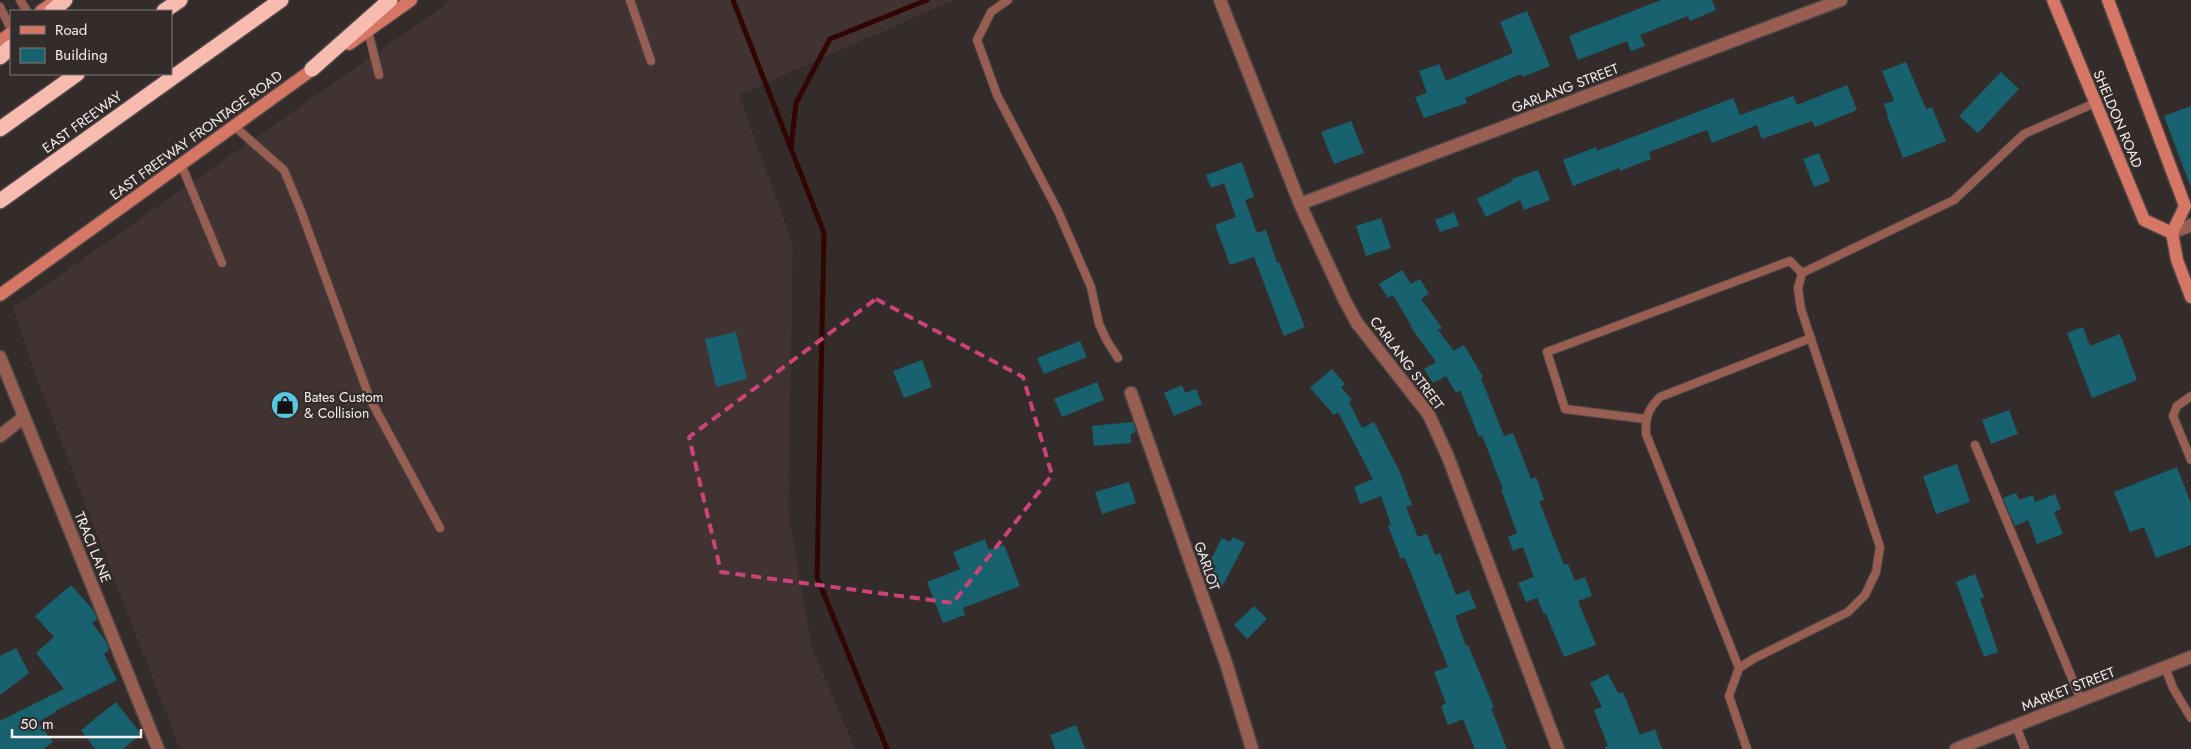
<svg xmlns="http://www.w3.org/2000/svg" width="2191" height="749" font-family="Jost,sans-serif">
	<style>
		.built { fill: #413331 }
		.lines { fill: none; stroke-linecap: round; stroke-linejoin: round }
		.stream { stroke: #310502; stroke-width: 5 }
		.building { fill: #186270 }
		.service-casing { stroke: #4e4746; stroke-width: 10 }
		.minor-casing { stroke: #4e4746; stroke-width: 15 }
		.tertiary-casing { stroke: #4e4746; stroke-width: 15 }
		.secondary-casing { stroke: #4e4746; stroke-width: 15 }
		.motorway-casing { stroke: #4e4746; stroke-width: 18 }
		.service { stroke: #995e52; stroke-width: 8 }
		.minor { stroke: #995e52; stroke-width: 12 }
		.tertiary { stroke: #995e52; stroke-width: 12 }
		.secondary { stroke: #d67665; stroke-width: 12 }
		.motorway { stroke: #f7bbaf; stroke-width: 15 }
		.marked { fill: none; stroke: #cc4379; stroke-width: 4; stroke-dasharray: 10 6; stroke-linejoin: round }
		.labels { text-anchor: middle; stroke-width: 4.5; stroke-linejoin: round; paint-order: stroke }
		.street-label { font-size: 14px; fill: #f4f0ef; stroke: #332c2a }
		.poi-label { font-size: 14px; fill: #f4f0ef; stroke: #332c2a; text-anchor: start }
	</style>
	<rect width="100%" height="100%" fill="#332c2a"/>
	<path class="built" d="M452,0H954L739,95L793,245L788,511L812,648L855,749H180L34,371L13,308Z"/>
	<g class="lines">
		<g class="stream">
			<path d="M733,0L824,233L817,577L887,749"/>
			<path d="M791,148L796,103L830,39L927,0"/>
		</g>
	</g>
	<g class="building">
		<path d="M1661,0H1712L1716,10L1690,21L1688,16L1640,35L1645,46L1631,51L1627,41L1578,60L1569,36Z"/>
		<path d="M1527,11L1550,66L1523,77L1521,74L1465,98L1467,103L1424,118L1415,97L1427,93L1419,71L1439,64L1446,81L1513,53L1500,22Z"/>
		<path d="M1906,62L1926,109L1932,107L1946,141L1903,158L1887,116H1888L1884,104L1894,101L1882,71Z"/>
		<path d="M2001,72L2019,89L1978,133L1959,116Z"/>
		<path d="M1847,85L1857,110L1815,127L1812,121L1762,139L1757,125L1712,143L1707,130L1649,152L1651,159L1620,171L1619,168L1573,186L1563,160L1596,147L1597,151L1733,98L1740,115L1793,96L1797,105Z"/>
		<path d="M2191,106V185H2190L2164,116Z"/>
		<path d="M1351,121L1364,153L1334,164L1321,132Z"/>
		<path d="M1819,153L1830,181L1814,187L1803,159Z"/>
		<path d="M1242,162L1254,197L1245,200L1257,233L1266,230L1277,263L1279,262L1305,327L1284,336L1254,257L1230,265L1215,225L1236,217L1224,183L1211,188L1206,175Z"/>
		<path d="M1538,170L1550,200L1524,210L1520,200L1486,217L1477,199L1513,181L1512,179Z"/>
		<path d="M1454,212L1459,226L1440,232L1435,220Z"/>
		<path d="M1381,218L1391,248L1366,256L1356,226Z"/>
		<path d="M1402,270L1411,284L1420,279L1429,294L1421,299L1442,328L1438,330L1454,351L1464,345L1483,377L1481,378L1504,436L1513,433L1531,479L1536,477L1544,500L1539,501L1564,565L1568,564L1575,581L1585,577L1592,596L1578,601L1596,645L1564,657L1546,614H1544L1537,598L1526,602L1518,583L1534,577L1523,547L1513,551L1508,537L1517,533L1501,489H1503L1482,435L1479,437L1460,390L1456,393L1446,376L1433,383L1424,369L1436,362L1410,326L1411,325L1393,295L1388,298L1379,284Z"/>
		<path d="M2083,327L2090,346L2120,334L2137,380L2092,398L2067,333Z"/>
		<path d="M736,332L747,379L716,387L705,339Z"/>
		<path d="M1080,341L1087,357L1044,374L1037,358Z"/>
		<path d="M922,360L932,387L904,398L893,371Z"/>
		<path d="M1332,369L1345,384L1341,387L1352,400L1349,402L1362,428L1374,422L1400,472L1412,505L1406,507L1418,537L1427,534L1435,555L1440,553L1456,595L1469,590L1476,608L1455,616L1466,646L1468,645L1494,707L1491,708L1507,749H1475L1463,719L1448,725L1441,706L1446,703L1434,672L1448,667L1405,558L1401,559L1388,526L1391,525L1381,496L1360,504L1354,487L1373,479L1338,412L1334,415L1310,388Z"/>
		<path d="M1097,382L1104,400L1062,417L1054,399Z"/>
		<path d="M1182,385L1185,393L1196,389L1202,404L1174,416L1164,393Z"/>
		<path d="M2009,410L2018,434L1991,444L1982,420Z"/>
		<path d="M1133,422L1136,432L1131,434V443L1094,446L1092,426Z"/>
		<path d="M1957,464L1970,502L1936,514L1923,476Z"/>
		<path d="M2177,467L2191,504V545L2156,558L2144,527L2130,532L2114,492Z"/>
		<path d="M1129,482L1136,503L1102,514L1095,492Z"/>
		<path d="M2016,493L2019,500L2033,495L2035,502L2055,494L2061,509L2054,512L2063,534L2037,544L2028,520L2015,526L2003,498Z"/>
		<path d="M1233,537L1245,543L1223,585L1210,578L1216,566L1209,563L1222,538L1230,542Z"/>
		<path d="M985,539L989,550L1004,545L1020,586L963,608L965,615L943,623L927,582L960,569L953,552Z"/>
		<path d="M1975,574L1984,597L1980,599L1998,652L1984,657L1956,582Z"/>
		<path d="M71,585L94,611L97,619L92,623L105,640L109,650L104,654L117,680L55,711L56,712L38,722L53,742L43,749H0V721L64,689L36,653L54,637L35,616Z"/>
		<path d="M1254,606L1267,619L1247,639L1234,625Z"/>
		<path d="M16,648L29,673L0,695V656Z"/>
		<path d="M1608,674L1618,693L1623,692L1640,735L1655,729L1662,749H1605V747L1608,746L1594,710L1602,707L1590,683Z"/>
		<path d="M116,702L141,734L123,749H95L81,730Z"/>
		<path d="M1076,725L1085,749H1055L1050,735Z"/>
	</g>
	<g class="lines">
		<defs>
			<g id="service">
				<path d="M20,0L27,11"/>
				<path d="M630,0L651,61"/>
				<path d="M1008,0L991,12L977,40L997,95L1058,211L1091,287L1099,324L1107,341L1118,358"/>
				<path d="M0,7L11,29"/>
				<path d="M368,31L379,75"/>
				<path d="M234,126L284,170L301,211L370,399L440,528"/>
				<path d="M181,164L222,263"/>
				<path d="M2191,396L2177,406L2173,416L2191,460"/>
				<path d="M1645,419L1565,409L1547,352L1790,261L1802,273"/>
				<path d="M1975,445L2081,700"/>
				<path d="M2165,667L2173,688L2191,718"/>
				<path d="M1739,668L1646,434C1645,418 1648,409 1660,397L1811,338"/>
				<path d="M2016,726L2025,749"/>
				<path d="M1747,749L1729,696L1739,668L1755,658L1848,612L1865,595L1876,572L1880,547L1801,309L1798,288L1802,273L1954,200L2024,134L2095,103"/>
			</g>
			<g id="minor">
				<path d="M1220,0L1300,204L1345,301L1357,323L1429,415L1448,457L1558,749"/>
				<path d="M1300,204L1841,0"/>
				<path d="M2172,233L2191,225"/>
				<path d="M0,357L158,749"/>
				<path d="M1131,393L1227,666L1252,749"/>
				<path d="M0,436L24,417"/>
			</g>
			<path id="tertiary" d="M1956,749L2191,657"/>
			<g id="secondary">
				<path d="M2053,0L2144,220L2172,233"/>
				<path d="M2108,0L2185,206L2172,233L2177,260L2191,297"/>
				<path d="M41,11L57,0"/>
				<path d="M0,41L11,33"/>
				<path d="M349,44L411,0"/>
				<path d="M0,295L320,64"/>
			</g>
			<g id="motorway">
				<path d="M52,11L65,0"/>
				<path d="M164,11L180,0"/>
				<path d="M0,57L11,47"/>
				<path d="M312,69L390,0"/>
				<path d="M0,129L77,74"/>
				<path d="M0,201L281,0"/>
			</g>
		</defs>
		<use href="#service" class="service-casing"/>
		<use href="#minor" class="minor-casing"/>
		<use href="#tertiary" class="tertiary-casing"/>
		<use href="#secondary" class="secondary-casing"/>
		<use href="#motorway" class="motorway-casing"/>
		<use href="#service" class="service"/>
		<use href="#minor" class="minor"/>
		<use href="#tertiary" class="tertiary"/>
		<use href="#secondary" class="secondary"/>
		<use href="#motorway" class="motorway"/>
	</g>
	<path class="marked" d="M876,299L1023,377L1052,475L953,603L721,572L689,437Z"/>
	<defs>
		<symbol id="shop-disc" viewBox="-11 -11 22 22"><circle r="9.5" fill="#56c9e1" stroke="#332c2a"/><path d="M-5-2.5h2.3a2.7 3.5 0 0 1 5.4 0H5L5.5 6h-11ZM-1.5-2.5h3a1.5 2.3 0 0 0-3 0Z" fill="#111"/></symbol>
	</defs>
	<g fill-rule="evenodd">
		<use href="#shop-disc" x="269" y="389" width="32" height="32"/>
	</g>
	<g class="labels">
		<g class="street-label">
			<text transform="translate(1565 88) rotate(-21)" y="5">GARLANG STREET</text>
			<text transform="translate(2118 119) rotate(67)" y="5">SHELDON ROAD</text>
			<text transform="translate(82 122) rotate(-36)" y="5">EAST FREEWAY</text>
			<text transform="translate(196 135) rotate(-36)" y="5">EAST FREEWAY FRONTAGE ROAD</text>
			<text transform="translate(1407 363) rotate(53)" y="5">CARLANG STREET</text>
			<text transform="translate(93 547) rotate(68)" y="5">TRACI LANE</text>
			<text transform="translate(1207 566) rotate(71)" y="5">GARLOT</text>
			<text transform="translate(2068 689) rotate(-21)" y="5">MARKET STREET</text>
		</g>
		<g class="poi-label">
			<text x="304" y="402">Bates Custom<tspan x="304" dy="16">&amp; Collision</tspan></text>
		</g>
	</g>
	<rect x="10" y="10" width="162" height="65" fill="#332c2a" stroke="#807a79"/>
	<rect x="20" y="26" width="25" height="8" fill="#d67665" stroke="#807a79"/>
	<text x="55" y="35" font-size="15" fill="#f4f0ef">Road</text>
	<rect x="20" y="48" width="25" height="15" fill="#186270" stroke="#807a79"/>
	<text x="55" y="60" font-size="15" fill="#f4f0ef">Building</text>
	<path d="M12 729v8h129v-8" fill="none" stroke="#f4f0ef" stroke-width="2.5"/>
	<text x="20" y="729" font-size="15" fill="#f4f0ef" stroke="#332c2a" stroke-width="4" paint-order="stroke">50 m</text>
</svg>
